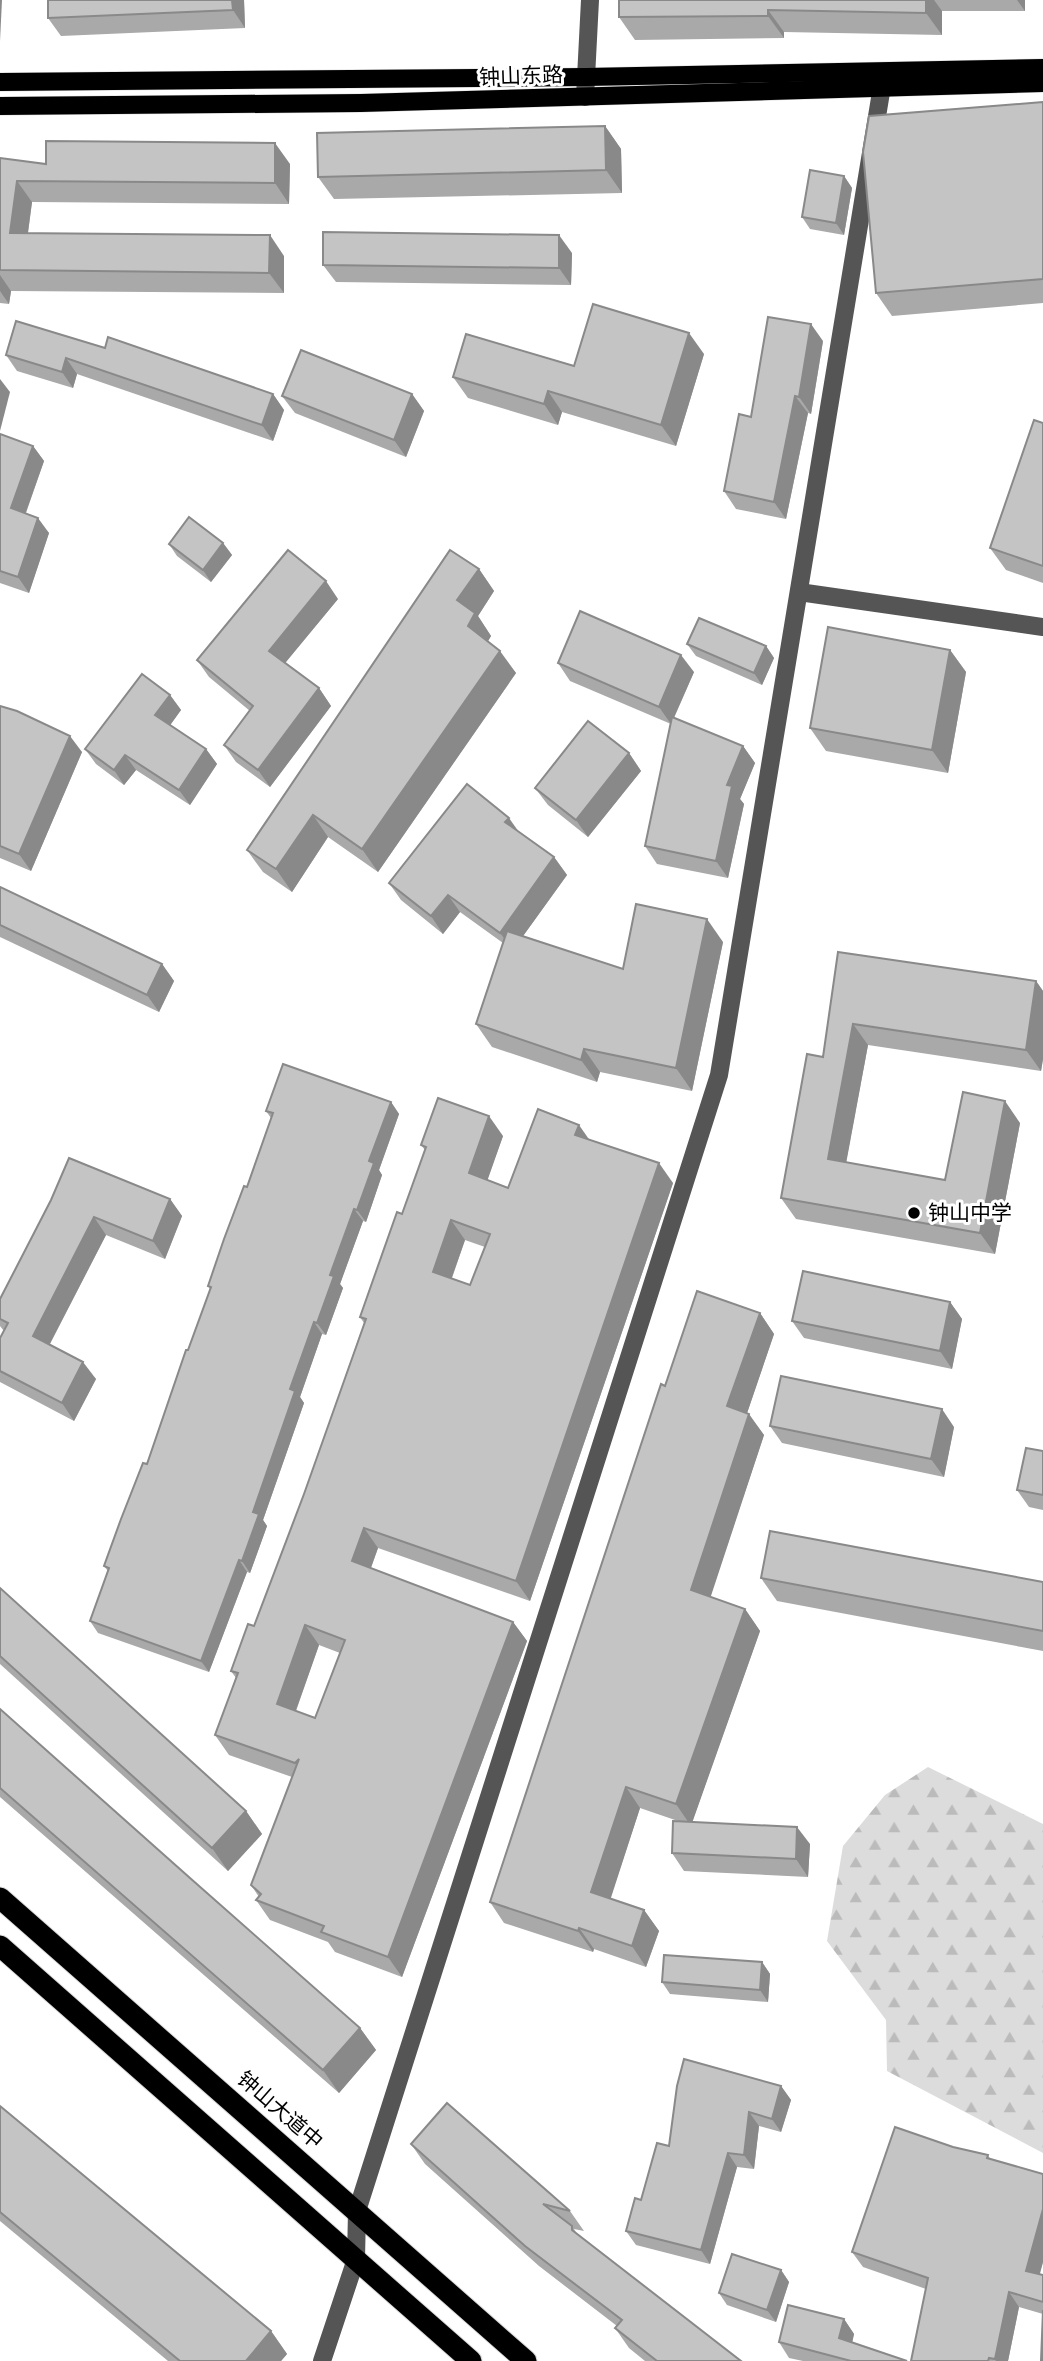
<svg xmlns="http://www.w3.org/2000/svg" width="1043" height="2361" font-family="'PT Sans','Noto Sans SC',sans-serif">
	<style>
		.forest { fill: url(#forest-firs) }
		.lines { fill: none; stroke-linecap: round; stroke-linejoin: round }
		.major-casing { stroke: #dbdbdb; stroke-width: 19 }
		.highway-casing { stroke: #dbdbdb; stroke-width: 23 }
		.minor { stroke: #555; stroke-width: 18 }
		.major { stroke: #000; stroke-width: 18 }
		.highway { stroke: #000; stroke-width: 21 }
		.wall { fill: #a9a9a9; fill-rule: evenodd }
		.shaded-wall { fill: #898989 }
		.building { fill: #c4c4c4; stroke: #898989; stroke-width: 2; fill-rule: evenodd }
		.poi-dot { fill: #000; stroke: #fff; stroke-width: 2.5 }
		.labels { text-anchor: middle; stroke-width: 6; stroke-linejoin: round; paint-order: stroke }
		.street-label { font-size: 21px; fill: #000; stroke: #fff }
		.poi-label { font-size: 21px; fill: #000; stroke: #fff; text-anchor: start }
	</style>
	<defs>
		<pattern id="forest-firs" width="22" height="20" patternUnits="userSpaceOnUse" patternTransform="scale(1.75)"><rect width="22" height="20" fill="#dcdcdc"/><path d="M5 1l3.5 6h-7zM16 11l3.5 6h-7z" fill="#bbb"/></pattern>
	</defs>
	<rect width="100%" height="100%" fill="#fff"/>
	<path class="forest" d="M928,1767L1043,1824V2153L887,2071L886,2020L827,1941L843,1846L885,1795Z"/>
	<g class="lines">
		<defs>
			<g id="major">
				<path d="M0,82L586,77L1043,68"/>
				<path d="M0,106L361,103L1043,83"/>
			</g>
			<g id="highway">
				<path d="M0,1898L526,2361"/>
				<path d="M0,1946L471,2361"/>
			</g>
		</defs>
		<use href="#major" class="major-casing"/>
		<use href="#highway" class="highway-casing"/>
		<g class="minor">
			<path d="M585,97L590,0"/>
			<path d="M799,592L1043,627"/>
			<path d="M322,2361L356,2259L357,2211L719,1075L884,74"/>
		</g>
		<use href="#major" class="major"/>
		<use href="#highway" class="highway"/>
	</g>
	<g class="wall">
		<path d="M48,0H244L245,28L61,36L48,18Z"/>
		<path d="M619,0H1025V11H942V35L784,32V38L635,40L619,17Z"/>
		<path d="M1043,102V303L892,316L876,293Z"/>
		<path d="M605,126L621,149L622,193L334,199L318,177Z"/>
		<path d="M0,158L46,164H290L289,204L32,202L28,233L284,256V293L11,291L9,304L0,303Z"/>
		<path d="M844,176L852,188L844,235L810,229L802,217Z"/>
		<path d="M572,253L571,285L336,282L323,265Z"/>
		<path d="M823,341L811,414L808,413L786,519L736,509L724,491Z"/>
		<path d="M105,348L273,394L284,410L273,441L77,374L73,388L17,371L6,355Z"/>
		<path d="M704,354L676,446L562,412L558,425L468,398L453,377Z"/>
		<path d="M412,394L424,411L406,457L295,413L282,396Z"/>
		<path d="M1043,423V583L1006,570L990,548Z"/>
		<path d="M0,434L33,446L44,461L26,513L49,533L29,593L0,583Z"/>
		<path d="M223,543L232,555L211,582L177,556L169,544Z"/>
		<path d="M479,569L494,591L478,616L491,636L488,641L516,673L378,872L328,837L292,892L263,872L247,850Z"/>
		<path d="M338,599L285,663L319,688L331,706L270,787L236,762L224,745L250,711L209,677L197,660Z"/>
		<path d="M687,644L766,646L774,658L762,685L696,656Z"/>
		<path d="M950,650L966,672L948,773L826,751L810,728Z"/>
		<path d="M558,663L694,672L674,718L743,746L755,763L740,799L744,804L728,878L657,864L645,846L671,724L570,681Z"/>
		<path d="M170,695L181,710L170,725L206,749L217,764L190,805L136,770L124,785L96,764L85,749Z"/>
		<path d="M0,706L82,752L31,871L0,858Z"/>
		<path d="M629,753L641,771L588,837L548,805L535,788Z"/>
		<path d="M519,832L554,857L567,875L523,936L623,969L723,942L692,1091L600,1072L597,1082L492,1047L476,1024L503,943L460,912L443,934L401,900L389,883Z"/>
		<path d="M0,887L162,964L174,981L159,1012L0,937Z"/>
		<path d="M838,952L1036,981L1043,991V1059L1041,1071L868,1045L846,1162L945,1180L1020,1123L995,1254L796,1219L781,1198L823,1057Z"/>
		<path d="M391,1102L399,1114L379,1170L382,1175L366,1222L363,1221L340,1284L343,1288L326,1335L322,1334L300,1397L304,1403L263,1520L267,1526L250,1573L247,1572L209,1672L98,1633L90,1621L108,1571L104,1566L147,1464L210,1289L208,1286L247,1187L271,1118L266,1111Z"/>
		<path d="M503,1136L487,1180L508,1188L589,1140L673,1183L530,1601L378,1548L371,1568L513,1622L527,1641L402,1977L335,1952L328,1942L270,1920L256,1900L259,1897L251,1885L292,1777L229,1755L215,1735L236,1678L231,1671L254,1626L304,1494L364,1323L360,1317L402,1214L425,1150L421,1145ZM465,1240L485,1247L470,1285L452,1278ZM319,1645L340,1653L315,1718L296,1711Z"/>
		<path d="M170,1199L182,1216L165,1259L106,1235L50,1344L96,1379L74,1421L0,1382V1338L4,1331L0,1326V1299L51,1200Z"/>
		<path d="M950,1302L962,1319L952,1369L804,1338L792,1321Z"/>
		<path d="M760,1313L774,1334L747,1413L764,1435L710,1597L745,1609L760,1631L692,1822L810,1844L808,1877L684,1871L672,1853L678,1821L640,1808L610,1899L644,1910L659,1931L646,1967L594,1949L593,1952L504,1923L490,1902L665,1386Z"/>
		<path d="M770,1426L954,1427L944,1477L782,1443Z"/>
		<path d="M1043,1451V1510L1029,1507L1017,1490Z"/>
		<path d="M761,1578L1043,1582V1651L777,1601Z"/>
		<path d="M0,1588L246,1811L262,1834L228,1871L0,1664Z"/>
		<path d="M0,1709L190,1878L360,2028L376,2050L339,2093L0,1797Z"/>
		<path d="M762,1962L770,1974L768,2002L670,1994L662,1982Z"/>
		<path d="M781,2086L791,2100L781,2132L759,2126L754,2169L737,2167L710,2264L636,2245L626,2231L669,2146Z"/>
		<path d="M0,2106L271,2331L287,2354L281,2361H168L0,2221Z"/>
		<path d="M411,2144L570,2211L584,2231L574,2229L577,2234L741,2361H645L629,2348L615,2328L617,2326L539,2266L425,2164Z"/>
		<path d="M953,2147L988,2155L990,2159L1043,2174V2262L1040,2274L1043,2275V2314L1019,2307L1008,2361H911L926,2289L863,2267L852,2252Z"/>
		<path d="M781,2270L789,2282L776,2322L727,2305L719,2293Z"/>
		<path d="M844,2319L854,2334L852,2342L907,2361H803L789,2358L779,2342Z"/>
	</g>
	<g class="shaded-wall">
		<path d="M0,0H2L0,41Z"/>
		<path d="M232,0H244L245,28L233,10Z"/>
		<path d="M926,0H934L942,11V35L926,13Z"/>
		<path d="M1017,0H1025V11Z"/>
		<path d="M768,10L784,32V38L768,16Z"/>
		<path d="M605,126L621,149L622,193L606,170Z"/>
		<path d="M275,143L290,164L289,204L275,183Z"/>
		<path d="M844,176L852,188L844,235L836,223Z"/>
		<path d="M17,181L32,202L25,254L10,233Z"/>
		<path d="M270,235L284,256V293L269,273Z"/>
		<path d="M559,235L572,253L571,285L559,268Z"/>
		<path d="M0,275L11,291L9,304L0,291Z"/>
		<path d="M811,324L823,341L811,414L799,397Z"/>
		<path d="M689,333L704,354L676,446L661,425Z"/>
		<path d="M66,358L77,374L73,388L62,372Z"/>
		<path d="M0,379L10,392L0,431Z"/>
		<path d="M548,391L562,412L558,425L544,404Z"/>
		<path d="M273,394L284,410L273,441L262,425Z"/>
		<path d="M412,394L424,411L406,457L394,440Z"/>
		<path d="M795,396L808,413L786,519L774,502Z"/>
		<path d="M33,446L44,461L22,523L11,508Z"/>
		<path d="M38,518L49,533L29,593L18,577Z"/>
		<path d="M223,543L232,555L211,582L203,570Z"/>
		<path d="M479,569L494,591L478,616L491,636L484,648L468,626L457,600Z"/>
		<path d="M326,581L338,599L281,668L269,651Z"/>
		<path d="M766,646L774,658L762,685L754,673Z"/>
		<path d="M950,650L966,672L948,773L932,750Z"/>
		<path d="M500,651L516,673L378,872L362,849Z"/>
		<path d="M681,655L694,672L671,724L659,707Z"/>
		<path d="M319,688L331,706L270,787L258,770Z"/>
		<path d="M170,695L181,710L166,731L155,715Z"/>
		<path d="M70,736L82,752L31,871L19,854Z"/>
		<path d="M743,746L755,763L740,799L744,804L728,878L716,861L727,785Z"/>
		<path d="M206,749L217,764L190,805L179,790Z"/>
		<path d="M629,753L641,771L588,837L576,820Z"/>
		<path d="M125,755L136,770L124,785L114,770Z"/>
		<path d="M313,815L328,837L292,892L276,869Z"/>
		<path d="M509,818L521,835L505,822Z"/>
		<path d="M554,857L567,875L513,950L500,933Z"/>
		<path d="M448,895L460,912L443,934L431,916Z"/>
		<path d="M707,919L723,942L692,1091L676,1068Z"/>
		<path d="M162,964L174,981L159,1012L147,995Z"/>
		<path d="M1036,981L1043,991V1059L1041,1071L1026,1050Z"/>
		<path d="M853,1024L868,1045L843,1180L828,1159Z"/>
		<path d="M584,1049L600,1072L597,1082L581,1060Z"/>
		<path d="M1005,1101L1020,1123L995,1254L980,1233Z"/>
		<path d="M391,1102L399,1114L379,1170L382,1175L366,1222L357,1210L369,1161Z"/>
		<path d="M489,1116L503,1136L483,1193L469,1173Z"/>
		<path d="M579,1125L593,1145L575,1135Z"/>
		<path d="M659,1163L673,1183L530,1601L516,1581Z"/>
		<path d="M170,1199L182,1216L165,1259L153,1241Z"/>
		<path d="M354,1209L363,1221L340,1284L343,1288L326,1335L317,1323L330,1275Z"/>
		<path d="M94,1217L106,1235L45,1353L33,1336Z"/>
		<path d="M451,1220L465,1240L447,1291L433,1272Z"/>
		<path d="M950,1302L962,1319L952,1369L940,1351Z"/>
		<path d="M760,1313L774,1334L742,1428L727,1406Z"/>
		<path d="M314,1322L322,1334L300,1397L304,1403L263,1520L267,1526L250,1573L242,1561L253,1512L290,1389Z"/>
		<path d="M83,1362L96,1379L74,1421L62,1403Z"/>
		<path d="M942,1409L954,1427L944,1477L931,1459Z"/>
		<path d="M749,1414L764,1435L706,1611L691,1590Z"/>
		<path d="M364,1528L378,1548L366,1581L352,1561Z"/>
		<path d="M239,1560L247,1572L209,1672L201,1661Z"/>
		<path d="M745,1609L760,1631L691,1826L676,1804Z"/>
		<path d="M513,1622L527,1641L402,1977L388,1957Z"/>
		<path d="M305,1625L319,1645L291,1724L277,1704Z"/>
		<path d="M626,1787L640,1808L606,1913L591,1892Z"/>
		<path d="M246,1811L262,1834L228,1871L212,1848Z"/>
		<path d="M797,1827L810,1844L808,1877L796,1859Z"/>
		<path d="M644,1910L659,1931L646,1967L632,1946Z"/>
		<path d="M579,1928L594,1949L593,1952L578,1931Z"/>
		<path d="M762,1962L770,1974L768,2002L760,1990Z"/>
		<path d="M360,2028L376,2050L339,2093L323,2070Z"/>
		<path d="M781,2086L791,2100L781,2132L772,2119Z"/>
		<path d="M749,2112L759,2126L754,2169L744,2155Z"/>
		<path d="M728,2153L737,2167L710,2264L701,2250Z"/>
		<path d="M1043,2209V2262L1036,2286L1026,2271Z"/>
		<path d="M781,2270L789,2282L776,2322L767,2310Z"/>
		<path d="M1009,2292L1019,2307L1008,2361H996L995,2359Z"/>
		<path d="M844,2319L854,2334L850,2353L839,2338Z"/>
		<path d="M271,2331L287,2354L281,2361H246Z"/>
	</g>
	<g class="building">
		<path d="M48,0H232L233,10L48,18Z"/>
		<path d="M619,0H926V13L768,10V16L619,17Z"/>
		<path d="M1043,102V279L876,293L863,152L869,116Z"/>
		<path d="M605,126L606,170L318,177L317,133Z"/>
		<path d="M46,141L275,143V183L17,181L10,233L270,235L269,273L0,270V158L46,164Z"/>
		<path d="M810,170L844,176L836,223L802,217Z"/>
		<path d="M323,232L559,235V268L323,265Z"/>
		<path d="M593,304L689,333L661,425L548,391L544,404L453,377L466,334L574,366Z"/>
		<path d="M768,317L811,324L799,397L795,396L774,502L724,491L739,414L751,417Z"/>
		<path d="M16,321L105,348L108,337L273,394L262,425L66,358L62,372L6,355Z"/>
		<path d="M301,350L412,394L394,440L282,396Z"/>
		<path d="M1034,420L1043,423V566L990,548Z"/>
		<path d="M0,434L33,446L11,508L38,518L18,577L0,571Z"/>
		<path d="M189,517L223,543L203,570L169,544Z"/>
		<path d="M288,550L326,581L269,651L319,688L258,770L224,745L253,706L197,660Z"/>
		<path d="M450,550L479,569L457,600L475,613L468,626L500,651L362,849L313,815L276,869L247,850Z"/>
		<path d="M580,611L681,655L659,707L558,663Z"/>
		<path d="M699,618L766,646L754,673L687,644Z"/>
		<path d="M828,627L950,650L932,750L810,728Z"/>
		<path d="M142,674L170,695L155,715L206,749L179,790L125,755L114,770L85,749Z"/>
		<path d="M0,706L17,711L70,736L19,854L0,846Z"/>
		<path d="M672,717L743,746L727,785L732,786L716,861L645,846Z"/>
		<path d="M588,721L629,753L576,820L535,788Z"/>
		<path d="M467,784L509,818L505,822L554,857L500,933L448,895L431,916L389,883Z"/>
		<path d="M0,887L162,964L147,995L0,925Z"/>
		<path d="M636,904L707,919L676,1068L584,1049L581,1060L476,1024L507,931L623,969Z"/>
		<path d="M838,952L1036,981L1026,1050L853,1024L828,1159L945,1180L963,1092L1005,1101L980,1233L781,1198L807,1054L823,1057Z"/>
		<path d="M283,1064L391,1102L369,1161L374,1163L357,1210L354,1209L330,1275L334,1276L317,1323L314,1322L290,1389L295,1391L253,1512L259,1514L242,1561L239,1560L201,1661L90,1621L109,1568L104,1566L121,1519L143,1463L147,1464L186,1350H188L211,1287L208,1286L224,1239L244,1186L247,1187L273,1113L266,1111Z"/>
		<path d="M438,1098L489,1116L469,1173L508,1188L538,1109L579,1125L575,1135L659,1163L516,1581L364,1528L352,1561L513,1622L388,1957L321,1932L324,1926L256,1900L261,1894L251,1885L299,1759L295,1763L215,1735L238,1673L231,1671L248,1624L254,1626L304,1494L366,1319L360,1317L397,1212L402,1214L426,1147L421,1145ZM451,1220L490,1234L470,1285L433,1272ZM305,1625L345,1640L315,1718L277,1704Z"/>
		<path d="M69,1158L170,1199L153,1241L94,1217L33,1336L83,1362L62,1403L0,1371V1338L8,1323L0,1319V1299L51,1200Z"/>
		<path d="M803,1271L950,1302L940,1351L792,1321Z"/>
		<path d="M697,1291L760,1313L727,1406L749,1414L691,1590L745,1609L676,1804L626,1787L591,1892L644,1910L632,1946L579,1928L578,1931L490,1902L661,1384L665,1386Z"/>
		<path d="M781,1376L942,1409L931,1459L770,1426Z"/>
		<path d="M1026,1448L1043,1451V1495L1017,1490Z"/>
		<path d="M770,1531L1043,1582V1631L761,1578Z"/>
		<path d="M0,1588L246,1811L212,1848L0,1656Z"/>
		<path d="M0,1709L190,1878L360,2028L323,2070L0,1788Z"/>
		<path d="M673,1821L797,1827L796,1859L672,1853Z"/>
		<path d="M664,1955L762,1962L760,1990L662,1982Z"/>
		<path d="M684,2059L781,2086L772,2119L749,2112L744,2155L728,2153L701,2250L626,2231L635,2198L641,2200L657,2143L669,2146L677,2086Z"/>
		<path d="M447,2103L570,2211L543,2204L572,2226V2230L741,2361H657L615,2328L622,2320L525,2246L411,2144Z"/>
		<path d="M0,2106L271,2331L246,2361H180L0,2212Z"/>
		<path d="M895,2127L953,2147L988,2155L987,2158L1043,2174V2209L1026,2271L1043,2275V2302L1009,2292L995,2359L989,2358L988,2361H911L928,2278L852,2252Z"/>
		<path d="M732,2254L781,2270L767,2310L719,2293Z"/>
		<path d="M788,2305L844,2319L839,2338L907,2361H851L779,2342Z"/>
		<path d="M1043,2310V2361H1041Z"/>
	</g>
	<circle class="poi-dot" cx="914" cy="1213" r="7"/>
	<g class="labels">
		<g class="street-label">
			<text transform="translate(521 76) rotate(-2)" y="7">钟山东路</text>
			<text transform="translate(280 2110) rotate(41)" y="7">钟山大道中</text>
		</g>
		<g class="poi-label">
			<text x="928" y="1220">钟山中学</text>
		</g>
	</g>
</svg>
